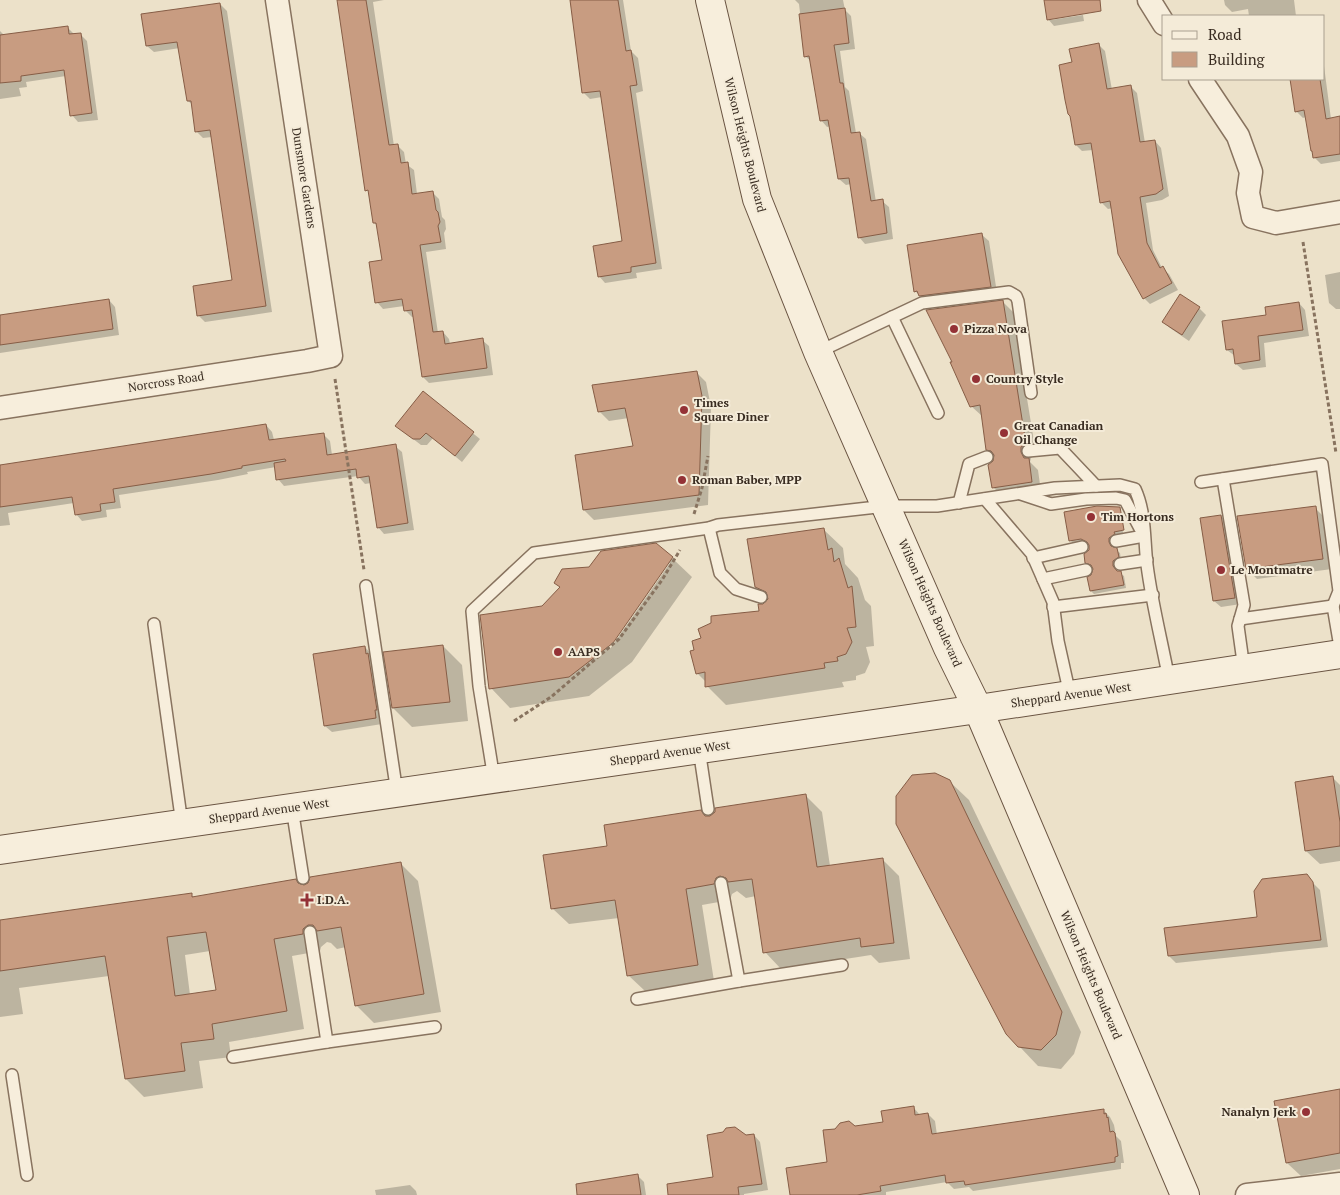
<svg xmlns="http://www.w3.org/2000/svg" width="1340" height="1195" font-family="'PT Serif',serif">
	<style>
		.shadow { fill: #0003; fill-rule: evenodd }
		.building { fill: #c89c81; stroke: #865d46; fill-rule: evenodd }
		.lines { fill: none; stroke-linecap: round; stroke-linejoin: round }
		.lane-casing { stroke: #88735f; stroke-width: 14 }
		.street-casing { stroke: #88735f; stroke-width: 25 }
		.secondary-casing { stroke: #6a5442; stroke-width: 30 }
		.path { stroke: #88735f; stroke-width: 3; stroke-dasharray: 4 2.5; stroke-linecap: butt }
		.lane { stroke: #f7eedc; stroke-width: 11 }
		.street { stroke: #f7eedc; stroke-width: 22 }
		.secondary { stroke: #f7eedc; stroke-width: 28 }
		.poi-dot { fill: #943236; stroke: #f4ebd8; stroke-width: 2 }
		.labels { text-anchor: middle; stroke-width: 4; stroke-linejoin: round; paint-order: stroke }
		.street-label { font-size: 12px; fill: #392c21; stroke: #f4ebd8 }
		.poi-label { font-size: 12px; font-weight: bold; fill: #392c21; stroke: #f4ebd8; text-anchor: start }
	</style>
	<rect width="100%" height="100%" fill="#ece1c9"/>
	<g class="shadow">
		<path d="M338,0H384L373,2L394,146L397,145L404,152L406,164L414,170L417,194L432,192L439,199L442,217L445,220L446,229L444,233L446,249L426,252L438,333L443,332L449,339L450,344L482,340L489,346L493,375L429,383L423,377L414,317H412L405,310L404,306L383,309L377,302L384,261L378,226L374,223L370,193L367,190Z"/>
		<path d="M571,0H623L631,51L638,58L643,91L636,93L662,269L636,273L637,278L605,283L599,276L624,242L602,97L590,99L584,93Z"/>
		<path d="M795,0H843L845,10L851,16L855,49L840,51L845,87L849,91L856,133H859L866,139L876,202L882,201L889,207L893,239L865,244L859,237L851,184L846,185L839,179L831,126L827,127L821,120L812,62L805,56L799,4Z"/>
		<path d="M1045,0H1081L1051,18V20L1083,15L1084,21L1054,26L1048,19Z"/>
		<path d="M1224,0H1294L1296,16H1249L1248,9L1232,12L1225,5Z"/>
		<path d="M220,4L227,11L272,312L205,322L198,315L234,281L212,137L203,138L197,132L193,105L188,101L180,48L154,52L147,46L142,15Z"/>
		<path d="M67,27L74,34H80L87,41L98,120L78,122L72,115L66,76L26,82L27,87L19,88L21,96L0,99V31L5,36Z"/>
		<path d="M1098,44L1105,51L1112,90L1131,87L1137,93L1145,143L1155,141L1161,148L1169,196L1162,200L1146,203L1153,250L1162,268L1169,274L1178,290L1150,304L1144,298L1113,208L1108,209L1101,202L1093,150L1082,151L1076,145L1073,63Z"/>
		<path d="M1324,66L1331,119L1340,118V161L1321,164L1314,157L1306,117L1303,118L1296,111L1291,79H1324Z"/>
		<path d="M982,235L989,241L997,293L927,302L915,291Z"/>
		<path d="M1340,272V309H1336L1329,303L1325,275Z"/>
		<path d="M109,300L115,307L119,335L0,353V316Z"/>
		<path d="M1003,302L1013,312L1036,454L1031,458L1030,462L1038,470L1041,492L1003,497L993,487L995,457L987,449L982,416L971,406Z"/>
		<path d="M1299,303L1305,310L1309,336L1264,343L1266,367L1243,370L1236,364L1235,356L1227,350L1223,323L1268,316Z"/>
		<path d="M1199,308L1206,315L1189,341L1170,328L1164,322Z"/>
		<path d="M696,372L706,382L711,407L708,505L594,520L584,510L634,447L629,418L609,421L599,411Z"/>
		<path d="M423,393L480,439L462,462L433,438L427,445H421L404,432Z"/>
		<path d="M266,425L272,432L274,440L323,434L330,441L332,455L395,446L402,452L414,530L384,534L378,527L371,483L365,484L358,476L284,486L278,479L276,467L247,472L248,474L218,480L119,495L121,508L106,510L107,517L82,521L76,514L74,503L8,513L10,525L0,526V466Z"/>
		<path d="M1119,508L1123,533L1117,535V537L1112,541L1111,546L1120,553L1121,560L1116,564L1115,570L1124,576L1126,588L1094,594L1091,591L1094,567L1086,562L1090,550V543L1085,541L1073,543L1070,540Z"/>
		<path d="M1315,508L1325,518L1332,569L1257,579L1247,569Z"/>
		<path d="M1221,516L1227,522L1241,604L1221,607L1214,601Z"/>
		<path d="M823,529L843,548L845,564L858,578L865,600L871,606L874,646L866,647L870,662L865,673L856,676V680L842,682L844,687L726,705L707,686L706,682L697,673L761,612L764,605L769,600L756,587Z"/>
		<path d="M672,558L692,577L632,662L589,696L510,708L491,688L542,607L561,588ZM667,563H670L610,649L608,647Z"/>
		<path d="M443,646L462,665L468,721L412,727L393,708Z"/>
		<path d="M365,647L371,654L382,724L332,732L325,726Z"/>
		<path d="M1332,777L1340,785V861L1320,864L1306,851Z"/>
		<path d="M949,781L969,800L1081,1032L1074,1054L1061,1069L1038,1066L1019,1046Z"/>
		<path d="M805,795L822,812L830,866L882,859L899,876L910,959L879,963L871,955L781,969L765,952L756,896L746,898L737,891L732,894L730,900L702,905L714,981L645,991L628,975L619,918L569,924L552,908L608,847L706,817Z"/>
		<path d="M400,863L418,881L441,1012L374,1023L356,1005L346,947L337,949L331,943L327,942L321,947L320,951L292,956L304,1029L229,1042L231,1057L199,1061L203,1088L144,1097L126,1079L109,976L19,988L23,1014L0,1017V921L191,895L195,898L300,885L304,887ZM210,951L217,991L190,995L185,955Z"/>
		<path d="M1306,876L1320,890L1328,947L1176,963L1169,956L1259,918Z"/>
		<path d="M1340,1090V1169L1301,1176L1287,1163Z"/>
		<path d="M913,1107L920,1115L928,1114L935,1121L937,1135L1103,1110L1110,1117L1114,1125L1116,1136L1121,1141L1124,1163H1121V1169L973,1191L969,1187L954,1189L947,1182L886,1192V1195H792L829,1163L855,1127L885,1123Z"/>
		<path d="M754,1135L760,1142L768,1190L744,1194V1195H670L715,1178L746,1137Z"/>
		<path d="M638,1176L644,1182L646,1195H594Z"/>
		<path d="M410,1185L416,1191L417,1195H376L375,1190Z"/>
	</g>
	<g class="building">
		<path d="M337,0H366L389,145L398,144L401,163L408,162L412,194L433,191L436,210L438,212L440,222L438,226L441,242L420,245L433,332L443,331L445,344L483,338L487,368L422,377L412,310L404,311L402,299L375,303L369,262L382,260L376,223H373L368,190L365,191Z"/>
		<path d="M570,0H618L626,51L631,50L637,85L630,86L656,263L631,267V272L598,277L593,246L622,241L600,91L582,93Z"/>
		<path d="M1044,0H1100L1101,11L1047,20Z"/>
		<path d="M220,3L266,306L197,316L193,286L232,280L210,130L195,132L191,101H187L177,42L146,46L141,14Z"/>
		<path d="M845,8L849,43L834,45L840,83H843L851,133L860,132L871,201L883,199L887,233L858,238L849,178L838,179L828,120L820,121L809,56L804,57L799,14Z"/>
		<path d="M68,26L69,34L81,33L92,113L70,116L64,70L21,76V81L0,83V35Z"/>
		<path d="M1099,43L1107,89L1131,85L1140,142L1155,140L1163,189L1156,194L1140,197L1147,243L1160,268L1163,266L1172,283L1143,299L1118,254L1110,201L1100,203L1091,143L1075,145L1070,116L1068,114L1065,100L1059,65L1072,62L1069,49Z"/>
		<path d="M1290,79H1320L1326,119L1340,116V154L1313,158L1312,151H1311L1304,110L1295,112Z"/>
		<path d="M982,233L991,287L919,296L917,291L914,292L907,245Z"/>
		<path d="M1180,294L1200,307L1182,335L1162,322Z"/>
		<path d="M109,299L113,329L0,345V315Z"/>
		<path d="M1003,300L1026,444L1021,447V452L1024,458H1029L1032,482L992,488L988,465L993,461L994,455L991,451L986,450L980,405L970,407L950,362H952L926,310Z"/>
		<path d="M1299,302L1303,330L1258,336L1260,360L1235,364L1233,349L1226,350L1222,321L1266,315L1265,307Z"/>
		<path d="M697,371L702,396L699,495L583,510L575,455L633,446L625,408L598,412L592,385Z"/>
		<path d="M423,391L474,432L455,456L426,433L420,439H413L395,426Z"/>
		<path d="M266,424L269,440L324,433L327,455L396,444L408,523L377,528L369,476L357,478L356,469L276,480L274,463L286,461L285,459L242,466V468L211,474L113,489L115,502L100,504L101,511L75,515L72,497L0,507V465Z"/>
		<path d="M1097,506L1120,507L1124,530L1114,532L1115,534L1109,538V542L1111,546L1117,548L1119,557L1113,561V566L1117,571H1121L1124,585L1090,591L1087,577L1091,575L1093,569L1091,565L1085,563L1084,554L1089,550V545L1087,542L1081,539L1069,541L1064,512Z"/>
		<path d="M1316,506L1323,559L1246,569L1237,516Z"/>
		<path d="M1221,515L1235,598L1213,601L1200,518Z"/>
		<path d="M824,528L828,550L832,548L834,562L839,558L848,588L852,586L856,627L847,628L852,642L846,654L837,657L838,661L824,663L825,668L705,687V672L696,674L690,651L694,650L692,641L701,638L698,629L711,623V616L759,611L758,604H763L768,599L766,592L755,587L747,539Z"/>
		<path d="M656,543L673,557L613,643L569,677L489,689L480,615L542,606L560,587L554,583L562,569L589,567L601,551Z"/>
		<path d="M443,645L450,702L392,708L383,652Z"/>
		<path d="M365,646L366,654L368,653L377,710H375L376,718L324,726L313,654Z"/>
		<path d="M935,773L950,780L1062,1012L1056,1035L1041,1050L1018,1047L1006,1034L896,824V796L912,775Z"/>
		<path d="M1333,776L1340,822V846L1305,851L1295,782Z"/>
		<path d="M806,794L817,867L883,858L894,943L861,947L860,938L763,953L752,879L728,882L726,878L720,876L716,878L714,884L686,889L698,965L627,976L615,900L551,909L543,855L607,846L604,825L701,810L705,816H710L715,812V808Z"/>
		<path d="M401,862L424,994L355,1006L341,927L317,931L313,925H308L303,929V934L274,939L287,1011L212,1024L214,1039L181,1043L185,1071L125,1079L105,956L0,971V920L192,893V897L296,879L298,883L304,885L308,883L310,877ZM206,932L216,990L175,996L167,937Z"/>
		<path d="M1307,874L1313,882L1321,940L1168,956L1164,928L1257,917L1254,891L1262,879Z"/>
		<path d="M1340,1089V1153L1286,1163L1274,1101Z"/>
		<path d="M914,1106L915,1115L928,1113L932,1134L1104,1109V1114L1106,1113L1107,1118L1108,1117L1110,1132L1113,1131L1115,1133L1118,1156L1115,1157V1162L965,1185L964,1181L946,1183L945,1175L880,1186L881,1191L857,1195H790L786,1168L827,1162L823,1130L835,1129L840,1123L849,1121L855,1126L883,1122L881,1111Z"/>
		<path d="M735,1127L746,1135L754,1134L762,1184L738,1187L739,1195H668L667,1184L713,1177L707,1135L723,1132L726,1128Z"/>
		<path d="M638,1174L641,1195H577L576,1184Z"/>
	</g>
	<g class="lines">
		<defs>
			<g id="lane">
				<path d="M892,317L938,413"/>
				<path d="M818,352L922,303L1009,292L1016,296L1018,301L1031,393"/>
				<path d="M1028,451L1060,448L1096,486"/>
				<path d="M1223,479L1244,605L1238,626L1244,669"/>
				<path d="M1201,482L1322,464L1339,591L1333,606"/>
				<path d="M1021,494L1051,504L1086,499L1116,498L1125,500L1144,536L1116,541"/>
				<path d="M985,499L1032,554L1053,602L1058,641L1070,695"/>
				<path d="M959,503L969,464L987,457"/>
				<path d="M709,528L720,573L736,589L761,597"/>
				<path d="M1033,558L1082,547"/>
				<path d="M1120,564L1147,560"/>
				<path d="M1043,579L1086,570"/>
				<path d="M366,586L397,793"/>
				<path d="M1053,607L1153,595"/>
				<path d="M1240,619L1333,606L1340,647"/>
				<path d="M154,624L182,824"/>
				<path d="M699,749L708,809"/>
				<path d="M494,779L479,686L472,611L534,553L709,528L718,525L886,506H937L1055,488L1120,485L1135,489C1146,513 1144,540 1147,565C1152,604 1162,642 1169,680"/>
				<path d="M292,808L303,878"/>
				<path d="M739,981L842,965"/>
				<path d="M637,999L739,981L721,883"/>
				<path d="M327,1042L435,1027"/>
				<path d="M233,1057L327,1042L310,932"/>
				<path d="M12,1075L27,1175"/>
			</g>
			<g id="street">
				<path d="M1149,0L1164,24"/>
				<path d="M1200,79L1238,136L1251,172L1248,193L1253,217L1276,223L1340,212"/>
				<path d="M0,408L307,361L331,356L277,0"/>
				<path d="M1247,1195L1340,1184"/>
			</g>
			<g id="secondary">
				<path d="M710,0L757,199L818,352L948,648L978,709L1185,1195"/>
				<path d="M0,850L978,709L1340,654"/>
			</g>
		</defs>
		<use href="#lane" class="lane-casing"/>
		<use href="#street" class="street-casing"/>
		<use href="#secondary" class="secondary-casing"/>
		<g class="path">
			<path d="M1303,242L1336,453"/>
			<path d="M335,379L364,570"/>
			<path d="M694,514L702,488L708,456"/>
			<path d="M514,721L551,697L619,639L662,580L680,550"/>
		</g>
		<use href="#lane" class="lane"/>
		<use href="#street" class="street"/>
		<use href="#secondary" class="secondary"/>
	</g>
	<g class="poi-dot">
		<circle cx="954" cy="329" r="5"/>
		<circle cx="976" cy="379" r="5"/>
		<circle cx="684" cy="410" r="5"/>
		<circle cx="1004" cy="433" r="5"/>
		<circle cx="682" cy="480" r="5"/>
		<circle cx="1091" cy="517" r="5"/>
		<circle cx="1221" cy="570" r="5"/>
		<circle cx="558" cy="652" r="5"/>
		<path d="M304.5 892.5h5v5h5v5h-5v5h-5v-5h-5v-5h5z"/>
		<circle cx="1306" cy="1112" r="5"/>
	</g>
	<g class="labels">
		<g class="street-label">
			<text transform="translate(745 145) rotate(76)" y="4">Wilson Heights Boulevard</text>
			<text transform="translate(304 178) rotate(81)" y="4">Dunsmore Gardens</text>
			<text transform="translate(166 382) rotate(-9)" y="4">Norcross Road</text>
			<text transform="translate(930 603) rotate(66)" y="4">Wilson Heights Boulevard</text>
			<text transform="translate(1071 695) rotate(-8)" y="4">Sheppard Avenue West</text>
			<text transform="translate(670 753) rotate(-8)" y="4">Sheppard Avenue West</text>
			<text transform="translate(269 811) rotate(-8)" y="4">Sheppard Avenue West</text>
			<text transform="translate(1091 975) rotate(67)" y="4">Wilson Heights Boulevard</text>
		</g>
		<g class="poi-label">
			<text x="964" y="333">Pizza Nova</text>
			<text x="986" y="383">Country Style</text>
			<text x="694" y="407">Times<tspan x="694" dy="14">Square Diner</tspan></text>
			<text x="1014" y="430">Great Canadian<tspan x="1014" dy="14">Oil Change</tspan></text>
			<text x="692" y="484">Roman Baber, MPP</text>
			<text x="1101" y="521">Tim Hortons</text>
			<text x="1231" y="574">Le Montmatre</text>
			<text x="568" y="656">AAPS</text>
			<text x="317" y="904">I.D.A.</text>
			<text x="1296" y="1116" text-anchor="end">Nanalyn Jerk</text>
		</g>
	</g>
	<rect x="1162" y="15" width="162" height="65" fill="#f4ebd8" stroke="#a99f8f"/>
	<rect x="1172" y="31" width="25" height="8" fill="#f7eedc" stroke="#a99f8f"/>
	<text x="1208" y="40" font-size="15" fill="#392c21">Road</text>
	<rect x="1172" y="52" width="25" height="15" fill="#c89c81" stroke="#a99f8f"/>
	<text x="1208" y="65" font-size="15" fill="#392c21">Building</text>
</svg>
